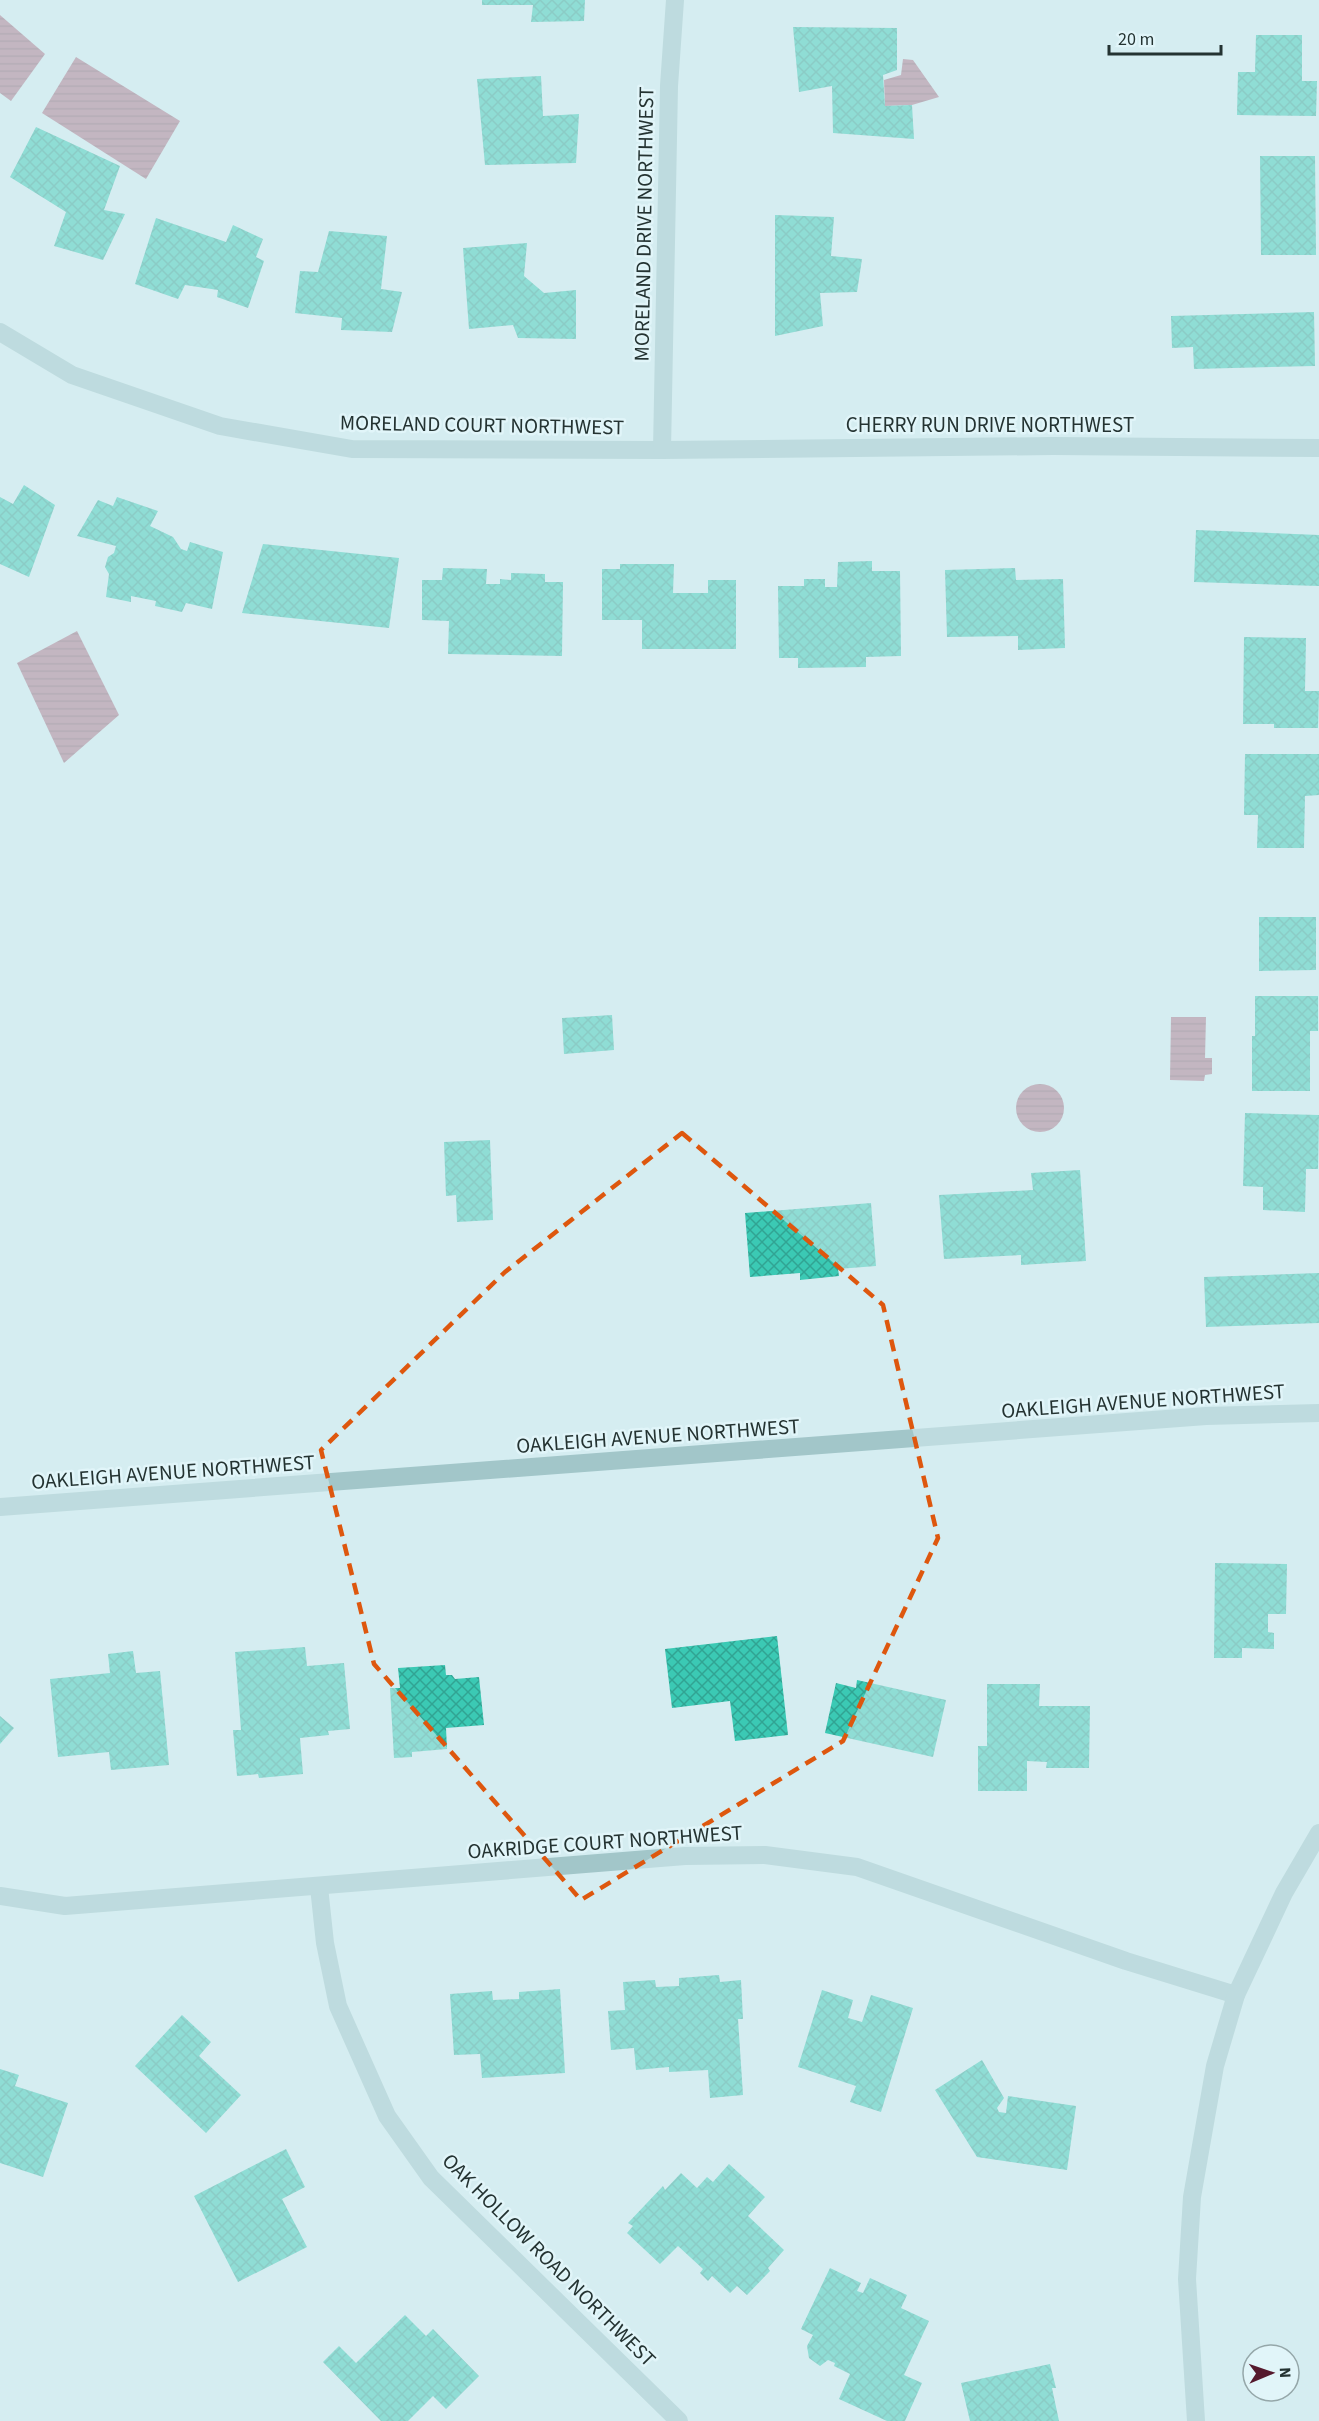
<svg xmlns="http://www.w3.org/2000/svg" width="1319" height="2421" font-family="'Source Sans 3',sans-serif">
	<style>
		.water { fill: url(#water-rules) }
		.building { fill: url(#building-cross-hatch) }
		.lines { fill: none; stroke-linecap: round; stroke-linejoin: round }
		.minor { stroke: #a2c6c9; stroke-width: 18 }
		.marked { fill: none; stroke: #de570e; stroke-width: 4.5; stroke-dasharray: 12 8; stroke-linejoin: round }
		.labels { text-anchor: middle; stroke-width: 5; stroke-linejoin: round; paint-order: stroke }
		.street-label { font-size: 21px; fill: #243332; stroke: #e1f5f9 }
	</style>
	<defs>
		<pattern id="water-rules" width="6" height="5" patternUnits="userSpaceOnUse" patternTransform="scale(1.5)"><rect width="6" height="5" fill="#ae7488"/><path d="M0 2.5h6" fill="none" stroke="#8d6070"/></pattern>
		<pattern id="building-cross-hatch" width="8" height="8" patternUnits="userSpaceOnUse" patternTransform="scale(1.5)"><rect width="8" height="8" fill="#3bc9b4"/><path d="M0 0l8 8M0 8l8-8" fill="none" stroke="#31a493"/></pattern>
	</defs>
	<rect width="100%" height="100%" fill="#d5edf1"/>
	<g class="water">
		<path d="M0,15L45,54L11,101L0,93Z"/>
		<path d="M76,57L180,121L146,179L42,113Z"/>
		<path d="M903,59L913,60L939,97L912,105L885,106L884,80L901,75Z"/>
		<path d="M77,631L119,715L64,763L17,663Z"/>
		<path d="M1171,1017H1206L1205,1058H1212V1074L1205,1075L1204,1081L1170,1080Z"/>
		<circle cx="1040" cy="1108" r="24"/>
	</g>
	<g class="building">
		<path d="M482,0H585L584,21L531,22L533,5H482Z"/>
		<path d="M793,27L897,28V70L883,75L885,106L912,105L914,139L833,133L832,86L799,92Z"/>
		<path d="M1256,35H1302V81H1317L1316,116L1237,115L1238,72H1255Z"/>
		<path d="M541,76L543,116L579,114L576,163L485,165L477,79Z"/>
		<path d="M36,127L120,166L104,210L125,214L103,260L54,246L66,212L10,177Z"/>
		<path d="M1260,156H1315L1316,255H1261Z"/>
		<path d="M775,215L834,217L831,256L862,259L857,292L820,293L823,326L775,336Z"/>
		<path d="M156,218L226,242L233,225L263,239L256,257L264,261L248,308L217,297L218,290L185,285L178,299L135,284Z"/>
		<path d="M329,231L387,236L381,289L402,292L392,332L341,330L342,318L295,313L300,271L318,272Z"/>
		<path d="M527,243L524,276L544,293L576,290V339L518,338L513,325L469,329L463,248Z"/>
		<path d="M1314,312L1315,366L1194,369L1193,347L1172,348L1171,316Z"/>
		<path d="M24,485L55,505L29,577L0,564V497L13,504Z"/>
		<path d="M117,497L158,511L150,526L173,537L181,549L187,551L190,542L223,552L212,609L186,603L182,612L155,606L156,601L131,596V602L106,597L109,574L105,567L108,557L114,553L116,546L77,536L98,500L113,506Z"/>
		<path d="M1196,530L1319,535V586L1194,582Z"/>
		<path d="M263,544L399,558L389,628L242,613Z"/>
		<path d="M872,561V571H900L901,656L866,657V667L798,668V658H779L778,586H804V579H825V587H837L838,562Z"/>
		<path d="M620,564H674L673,593H708V580H736V649H642V620H602V569H620Z"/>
		<path d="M443,568L487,569L486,584H500V579L511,580V573L545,574V582H563L562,656L448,654L449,621L422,620V580H442Z"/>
		<path d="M1015,568L1016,580L1063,579L1065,648L1018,650V636L947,637L945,570Z"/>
		<path d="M1244,637L1306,638L1305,691H1319L1318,728H1274V724H1243Z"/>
		<path d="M1245,754H1319V795L1305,796L1304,848H1257L1258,815H1244Z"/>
		<path d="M1259,917H1316V970L1259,971Z"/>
		<path d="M1255,996H1318V1031H1310V1091H1252V1036H1255Z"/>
		<path d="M612,1015L614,1050L564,1054L562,1018Z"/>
		<path d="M1245,1113L1319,1115L1318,1169H1306L1305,1212L1263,1210V1187L1243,1186Z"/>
		<path d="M490,1140L493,1220L457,1222L456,1195L446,1196L444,1142Z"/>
		<path d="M1080,1170L1086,1261L1021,1265V1255L944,1259L939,1195L1033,1190L1031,1173Z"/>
		<path d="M871,1203L876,1266L838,1269L839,1276L800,1280V1273L750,1277L745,1213Z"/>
		<path d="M1319,1273V1323L1206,1327L1204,1277Z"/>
		<path d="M1215,1563L1287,1564L1286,1614H1268V1632L1274,1633V1649L1242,1648V1658H1214Z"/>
		<path d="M777,1636L788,1735L735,1741L730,1701L672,1708L665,1649Z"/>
		<path d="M305,1647L307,1666L344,1663L350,1729L328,1731L329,1735L300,1738L303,1774L259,1778L258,1774L237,1776L233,1730H241L235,1652Z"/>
		<path d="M133,1651L136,1673L160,1671L169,1765L111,1770L109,1752L58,1757L50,1679L110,1673L108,1654Z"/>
		<path d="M445,1665L446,1675H452L455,1679L479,1677L484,1725L446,1728L447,1749L412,1752V1757L394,1758L390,1688H400L398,1668Z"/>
		<path d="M857,1680L946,1700L933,1757L825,1733L836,1683L856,1688Z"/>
		<path d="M987,1684H1040L1039,1706H1090L1089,1768H1046L1047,1762L1027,1761V1791H978V1746H987Z"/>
		<path d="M0,1716L14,1728L0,1744Z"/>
		<path d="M719,1975L720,1982L741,1980L743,2019H738L743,2095L710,2098L708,2070L669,2072V2067L636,2070L634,2048L611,2050L608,2011L625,2010L623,1982L655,1980L656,1987L679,1986V1978Z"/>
		<path d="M560,1989L565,2073L482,2078L480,2054L454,2055L450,1994L492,1991L493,2000L519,1999V1992Z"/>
		<path d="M822,1990L853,2000L848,2018L862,2022L871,1995L913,2008L881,2112L850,2102L856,2086L798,2067Z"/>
		<path d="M182,2015L211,2042L199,2056L241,2095L206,2133L135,2066Z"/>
		<path d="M982,2060L1004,2098L997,2108L999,2112L1006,2113L1008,2096L1076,2106L1067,2170L977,2157L935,2090Z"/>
		<path d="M0,2069L19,2075L15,2086L68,2103L43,2177L0,2163Z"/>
		<path d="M286,2149L305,2187L282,2199L307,2247L238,2282L194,2196Z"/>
		<path d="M729,2164L765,2197L748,2216L784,2250L768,2268L770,2271L747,2295L737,2286L730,2293L712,2276L708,2281L700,2273L703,2269L678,2246L660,2264L627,2233L633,2226L628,2223L663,2186L665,2190L681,2173L697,2188L707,2177L713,2182Z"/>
		<path d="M830,2268L861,2283L857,2291L863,2293L870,2278L907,2295L901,2308L929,2321L904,2375L922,2383L905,2421H887L839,2399L850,2374L834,2366L835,2363L828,2360L820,2366L809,2358L807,2346L813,2335L801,2329Z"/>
		<path d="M405,2315L426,2336L433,2329L479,2376L446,2409L433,2396L408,2421H381L323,2362L339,2346L356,2363Z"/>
		<path d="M1050,2364L1056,2388H1052L1059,2421H970L961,2383Z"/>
	</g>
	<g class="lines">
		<g class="minor">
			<path d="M0,332L72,375L220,426L352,449L662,450L1053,446L1319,448"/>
			<path d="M662,450L669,86L675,0"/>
			<path d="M0,1507L1206,1416L1319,1413"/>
			<path d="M319,1887L325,1943L338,2006L387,2116L431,2178L679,2421"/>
			<path d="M0,1896L65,1906L685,1856L765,1855L857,1867L1126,1961L1236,1995"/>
			<path d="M1196,2421L1187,2279L1192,2197L1215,2066L1236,1995L1284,1893L1319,1833"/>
		</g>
	</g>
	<path d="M0 0H1319V2421H0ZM682,1133L883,1305L938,1538L843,1741L581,1900L374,1664L321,1450L505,1272Z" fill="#d5edf1" fill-opacity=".55" fill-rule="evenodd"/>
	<path class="marked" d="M682,1133L883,1305L938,1538L843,1741L581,1900L374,1664L321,1450L505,1272Z"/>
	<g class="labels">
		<g class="street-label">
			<text transform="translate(644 224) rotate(-89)" y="7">MORELAND DRIVE NORTHWEST</text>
			<text transform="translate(482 425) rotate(1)" y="7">MORELAND COURT NORTHWEST</text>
			<text x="990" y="432">CHERRY RUN DRIVE NORTHWEST</text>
			<text transform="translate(1143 1401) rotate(-4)" y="7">OAKLEIGH AVENUE NORTHWEST</text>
			<text transform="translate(658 1436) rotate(-4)" y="7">OAKLEIGH AVENUE NORTHWEST</text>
			<text transform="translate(173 1472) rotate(-4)" y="7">OAKLEIGH AVENUE NORTHWEST</text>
			<text transform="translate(605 1842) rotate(-4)" y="7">OAKRIDGE COURT NORTHWEST</text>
			<text transform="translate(549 2260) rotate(45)" y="7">OAK HOLLOW ROAD NORTHWEST</text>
		</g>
	</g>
	<g transform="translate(1271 2373) rotate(88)"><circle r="28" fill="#e1f5f9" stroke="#95a7a9" stroke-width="1.5"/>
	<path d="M0-4.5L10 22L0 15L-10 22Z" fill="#55192d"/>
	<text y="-9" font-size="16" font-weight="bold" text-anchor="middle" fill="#243332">N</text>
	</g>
	<path d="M1109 45v9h112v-9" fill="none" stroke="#243332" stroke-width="3"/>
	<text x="1118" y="45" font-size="18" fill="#243332" stroke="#e1f5f9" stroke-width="4.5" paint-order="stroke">20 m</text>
</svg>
